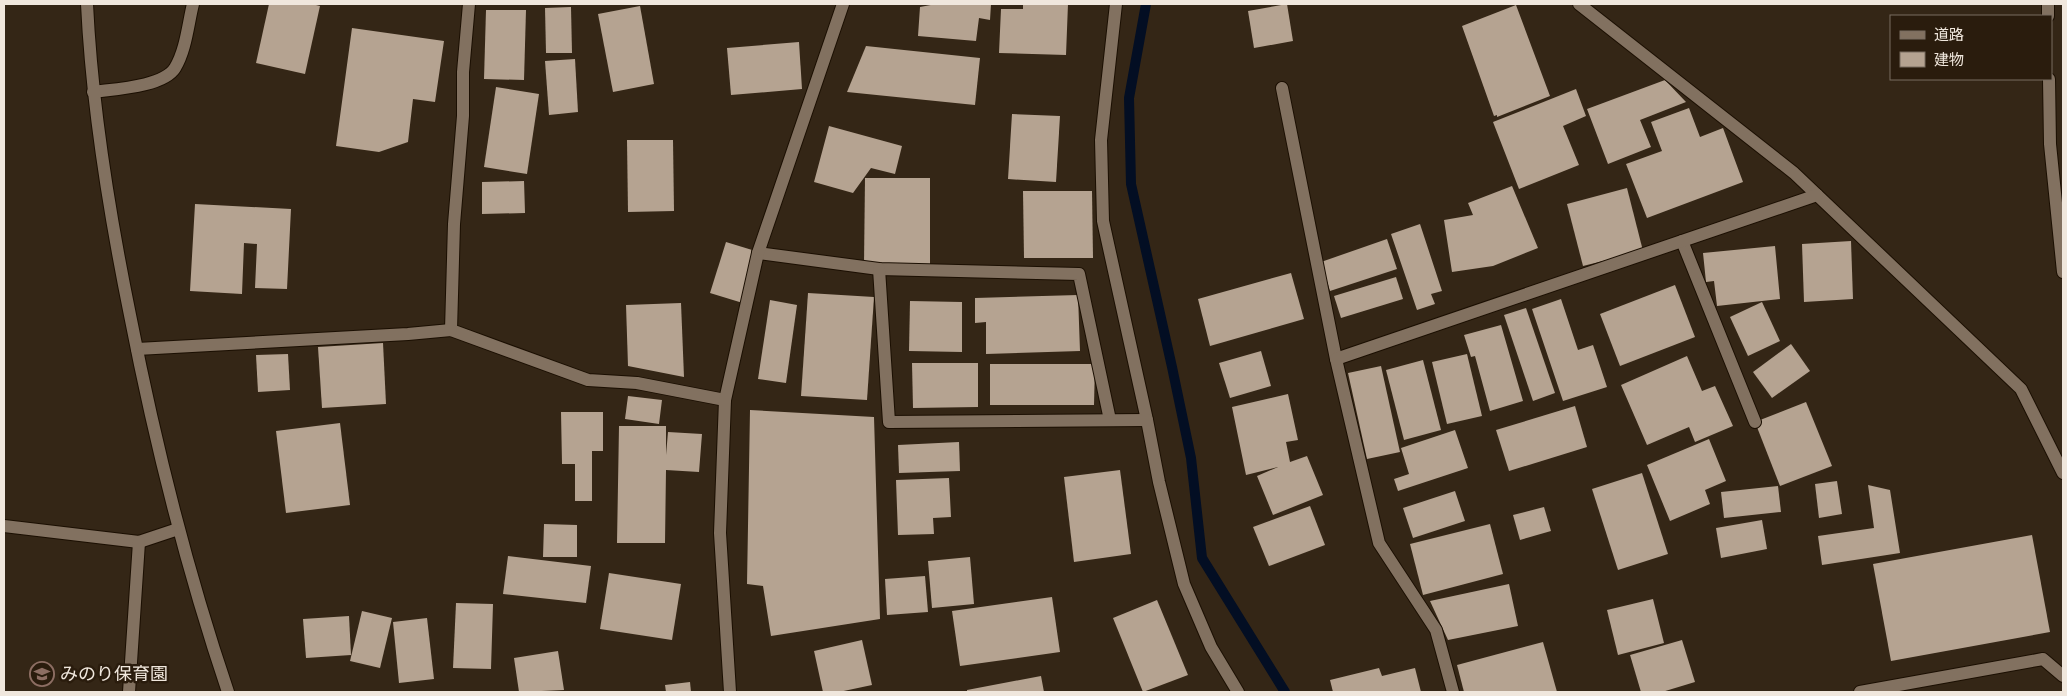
<svg xmlns="http://www.w3.org/2000/svg" width="2067" height="696" font-family="Jost,'Noto Sans JP',sans-serif">
	<style>
		.lines { fill: none; stroke-linecap: round; stroke-linejoin: round }
		.stream { stroke: #030e23; stroke-width: 10 }
		.building { fill: #b5a391 }
		.minor-casing { stroke: #1b0f02; stroke-width: 14 }
		.tertiary-casing { stroke: #1b0f02; stroke-width: 14 }
		.minor { stroke: #827160; stroke-width: 12 }
		.tertiary { stroke: #827160; stroke-width: 12 }
		.labels { text-anchor: middle; stroke-width: 5; stroke-linejoin: round; paint-order: stroke }
		.poi-label { font-size: 18px; fill: #f0e7dd; stroke: #2a1c0d; text-anchor: start }
	</style>
	<rect width="100%" height="100%" fill="#342616"/>
	<g class="lines">
		<path class="stream" d="M1146,4L1129,98L1131,184L1172,367L1191,458L1202,558L1285,692"/>
	</g>
	<g class="building">
		<path d="M269,4H312L320,6L305,74L256,63Z"/>
		<path d="M936,4H991L990,20L979,18L976,41L918,36L920,7Z"/>
		<path d="M1023,4H1068L1066,55L999,53L1001,9H1023Z"/>
		<path d="M1287,4L1293,41L1254,48L1248,11Z"/>
		<path d="M1516,5L1550,96L1497,117V115L1494,116L1462,26Z"/>
		<path d="M640,6L654,84L613,92L598,14Z"/>
		<path d="M571,7L572,53H546L545,8Z"/>
		<path d="M486,10H526L524,80L484,79Z"/>
		<path d="M352,28L444,41L435,102L413,99L408,142L379,152L336,146Z"/>
		<path d="M799,42L802,89L731,95L727,48Z"/>
		<path d="M866,46L980,58L975,105L847,92Z"/>
		<path d="M575,59L578,112L549,115L545,61Z"/>
		<path d="M1665,80L1686,102L1640,120L1651,147L1608,164L1587,109Z"/>
		<path d="M496,87L539,94L527,174L484,167Z"/>
		<path d="M1576,89L1586,116L1563,126L1579,165L1519,189L1493,122Z"/>
		<path d="M1689,108L1700,137L1723,128L1743,182L1647,218L1626,164L1662,151L1651,122Z"/>
		<path d="M1012,114L1060,116L1056,182L1008,179Z"/>
		<path d="M829,126L902,146L895,174L871,168L853,193L814,182Z"/>
		<path d="M627,140H673L674,211L628,212Z"/>
		<path d="M865,178H930V265H864Z"/>
		<path d="M524,181L525,213L482,214V182Z"/>
		<path d="M1512,186L1538,248L1493,266L1452,272L1444,220L1473,215L1468,203Z"/>
		<path d="M1627,188L1643,251L1583,266L1567,204Z"/>
		<path d="M1023,191H1092L1093,258H1024Z"/>
		<path d="M195,204L291,209L287,289L255,288L257,244L244,243L242,294L190,291Z"/>
		<path d="M1420,224L1442,291L1431,294L1435,304L1417,310L1391,234Z"/>
		<path d="M1387,239L1397,269L1330,291L1321,262Z"/>
		<path d="M1851,241L1853,299L1804,302L1802,244Z"/>
		<path d="M726,242L762,253L746,304L710,293Z"/>
		<path d="M1775,246L1780,299L1717,306L1714,281L1706,282L1703,253Z"/>
		<path d="M1291,273L1304,319L1210,346L1198,299Z"/>
		<path d="M1396,277L1403,299L1341,318L1334,296Z"/>
		<path d="M1675,285L1695,337L1620,366L1600,314Z"/>
		<path d="M808,293L874,297L867,400L801,396Z"/>
		<path d="M1078,295L1080,351L986,354V322L975,323V298Z"/>
		<path d="M1561,299L1578,350L1593,345L1607,387L1563,401L1532,309Z"/>
		<path d="M770,300L797,305L786,383L758,379Z"/>
		<path d="M910,301L962,302V352L909,351Z"/>
		<path d="M1762,302L1780,341L1748,356L1730,317Z"/>
		<path d="M681,303L684,377L628,366L626,305Z"/>
		<path d="M1526,308L1555,393L1533,401L1504,315Z"/>
		<path d="M1501,325L1523,401L1490,411L1475,356L1471,357L1464,335Z"/>
		<path d="M383,343L386,404L322,408L318,347Z"/>
		<path d="M1791,344L1810,371L1772,398L1753,372Z"/>
		<path d="M1261,351L1271,386L1230,398L1219,363Z"/>
		<path d="M288,354L290,390L258,392L256,355Z"/>
		<path d="M1467,354L1482,416L1447,424L1432,362Z"/>
		<path d="M1687,356L1702,391L1715,386L1733,426L1695,442L1689,427L1647,445L1621,385Z"/>
		<path d="M1423,360L1441,430L1404,440L1386,370Z"/>
		<path d="M912,363H978V407L913,408Z"/>
		<path d="M990,364H1095L1094,405H990Z"/>
		<path d="M1381,366L1400,452L1367,459L1348,373Z"/>
		<path d="M1288,394L1298,440L1286,442L1290,462L1307,456L1323,495L1273,515L1257,476L1278,467L1246,475L1232,407Z"/>
		<path d="M628,396L662,400L659,424L625,419Z"/>
		<path d="M1806,402L1832,466L1780,486L1755,422Z"/>
		<path d="M1575,406L1587,447L1509,471L1496,430Z"/>
		<path d="M750,410L874,417L880,619L771,636L763,586L747,584Z"/>
		<path d="M561,412H603V451H592V501H575V464H562Z"/>
		<path d="M340,423L350,505L286,513L276,431Z"/>
		<path d="M619,426H666V455L668,432L702,434L699,472L666,470L665,543H617Z"/>
		<path d="M1455,430L1468,468L1398,491L1394,479L1409,474L1401,448Z"/>
		<path d="M1709,439L1726,481L1705,490L1710,504L1670,521L1647,465Z"/>
		<path d="M959,442L960,471L899,473L898,445Z"/>
		<path d="M1120,470L1131,554L1074,562L1064,477Z"/>
		<path d="M1642,473L1668,554L1618,570L1592,489Z"/>
		<path d="M949,478L951,517L933,518L934,534L898,535L896,480Z"/>
		<path d="M1837,481L1842,514L1819,518L1815,484Z"/>
		<path d="M1868,485L1890,490L1900,553L1822,565L1818,536L1874,528Z"/>
		<path d="M1778,486L1781,512L1724,518L1721,492Z"/>
		<path d="M1455,491L1465,521L1413,538L1403,508Z"/>
		<path d="M1310,506L1325,545L1269,566L1253,527Z"/>
		<path d="M1544,507L1551,531L1520,540L1513,515Z"/>
		<path d="M1762,520L1767,549L1721,558L1716,528Z"/>
		<path d="M544,524L577,525V557H543Z"/>
		<path d="M1490,524L1503,574L1423,595L1410,544Z"/>
		<path d="M2032,535L2050,632L1891,661L1873,564Z"/>
		<path d="M508,556L591,566L586,603L503,594Z"/>
		<path d="M970,557L974,604L932,608L928,561Z"/>
		<path d="M609,573L681,584L672,640L600,629Z"/>
		<path d="M925,576L928,612L887,615L885,579Z"/>
		<path d="M1509,584L1518,626L1448,640L1430,601Z"/>
		<path d="M1052,597L1060,652L960,666L952,611Z"/>
		<path d="M1653,599L1664,643L1618,655L1607,610Z"/>
		<path d="M1157,600L1188,675L1143,692L1113,618Z"/>
		<path d="M456,603L493,604L491,669L453,668Z"/>
		<path d="M362,611L392,618L380,668L350,661Z"/>
		<path d="M349,616L351,655L306,658L303,619Z"/>
		<path d="M427,618L434,679L399,683L393,622Z"/>
		<path d="M862,640L872,685L839,692H823L814,651Z"/>
		<path d="M1682,640L1695,682L1662,692H1641L1630,655Z"/>
		<path d="M1543,642L1557,692H1464L1457,665Z"/>
		<path d="M558,651L564,690L519,692L514,658Z"/>
		<path d="M1379,668L1382,676L1415,668L1421,692H1333L1330,680Z"/>
		<path d="M1041,676L1044,692H967V690Z"/>
		<path d="M690,682L691,692H666L665,685Z"/>
	</g>
	<g class="lines">
		<defs>
			<g id="minor">
				<path d="M469,4L463,72V116L454,224L451,330L588,380L637,383L725,400"/>
				<path d="M1116,4L1101,140L1103,221L1147,420L1159,482L1184,584L1211,647L1238,692"/>
				<path d="M1579,4L1794,173L2021,389L2063,473"/>
				<path d="M2048,4V16"/>
				<path d="M2049,79L2050,144L2063,272"/>
				<path d="M1282,88L1336,359L1379,543L1436,630L1453,692"/>
				<path d="M93,92C114,89 163,87 175,68C186,50 188,24 193,4"/>
				<path d="M1682,241L1755,422"/>
				<path d="M758,253L879,269L1079,274L1110,420"/>
				<path d="M879,269L889,422L1147,420"/>
				<path d="M137,349L408,334L451,330"/>
				<path d="M1336,359L1817,195"/>
				<path d="M4,526L139,542L178,529"/>
				<path d="M129,692L139,542"/>
				<path d="M730,692L720,533L725,400L758,253L843,4"/>
				<path d="M1860,692L2043,659L2063,676"/>
			</g>
			<path id="tertiary" d="M87,4C92,109 109,212 130,315C155,443 186,568 228,692"/>
		</defs>
		<use href="#minor" class="minor-casing"/>
		<use href="#tertiary" class="tertiary-casing"/>
		<use href="#minor" class="minor"/>
		<use href="#tertiary" class="tertiary"/>
	</g>
	<defs>
		<symbol id="school-ring" viewBox="-11 -11 22 22"><circle r="9.5" fill="#2a1c0d" stroke="#8d6e63" stroke-width="1.5"/><path d="M0-5L7-2L0 1L-7-2ZM-4 1L0 2.5L4 1V4Q0 6-4 4Z" fill="#8d6e63"/></symbol>
	</defs>
	<g fill-rule="evenodd">
		<use href="#school-ring" x="28" y="660" width="28" height="28"/>
	</g>
	<g class="labels">
		<g class="poi-label">
			<text x="60" y="680">みのり保育園</text>
		</g>
	</g>
	<rect width="2067" height="696" fill="none" stroke="#f0e7dd" stroke-width="10"/>
	<rect x="1890" y="15" width="162" height="65" fill="#2a1c0d" stroke="#796d60"/>
	<rect x="1900" y="31" width="25" height="8" fill="#827160" stroke="#796d60"/>
	<text x="1934" y="40" font-size="15" fill="#f0e7dd">道路</text>
	<rect x="1900" y="52" width="25" height="15" fill="#b5a391" stroke="#796d60"/>
	<text x="1934" y="65" font-size="15" fill="#f0e7dd">建物</text>
</svg>
